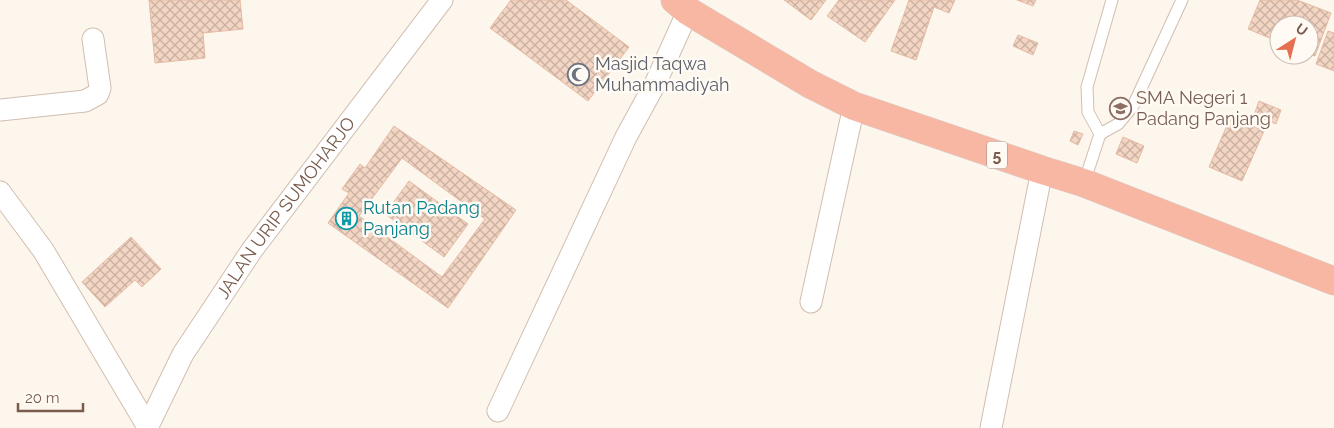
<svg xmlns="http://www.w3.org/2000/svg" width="1334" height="428" font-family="Raleway,sans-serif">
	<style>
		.building { fill: url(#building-cross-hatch); stroke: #e6bba3; fill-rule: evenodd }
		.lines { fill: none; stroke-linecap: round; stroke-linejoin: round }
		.lane-casing { stroke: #d1beb0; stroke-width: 13 }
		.street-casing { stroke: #d1beb0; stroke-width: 23 }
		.highway-casing { stroke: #dad1cd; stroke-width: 29 }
		.lane { stroke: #fff; stroke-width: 11 }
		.street { stroke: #fff; stroke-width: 21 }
		.highway { stroke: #f7b7a3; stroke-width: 28 }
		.labels { text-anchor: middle; stroke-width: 5; stroke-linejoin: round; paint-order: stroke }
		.shield { fill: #fffaf3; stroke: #a28b7f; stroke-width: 1 }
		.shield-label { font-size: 16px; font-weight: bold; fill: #7a5c4d }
		.worship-label { font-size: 18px; fill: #5b616d; stroke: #fffaf3; text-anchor: start }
		.education-label { font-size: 18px; fill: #785e54; stroke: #fffaf3; text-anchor: start }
		.culture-label { font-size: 18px; fill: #0d838f; stroke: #fffaf3; text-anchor: start }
		.street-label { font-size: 18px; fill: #7a5c4d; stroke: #fffaf3 }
	</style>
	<defs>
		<pattern id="building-cross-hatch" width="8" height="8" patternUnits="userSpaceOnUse" patternTransform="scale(1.25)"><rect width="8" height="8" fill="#f3d5c3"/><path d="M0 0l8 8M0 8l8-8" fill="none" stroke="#cab0a1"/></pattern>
	</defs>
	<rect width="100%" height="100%" fill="#fdf6ec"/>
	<g class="building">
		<path d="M149,0H240L243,29L203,33L205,58L155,63Z"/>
		<path d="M511,0H566L629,47L588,101L490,28Z"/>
		<path d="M784,0H826L811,20Z"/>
		<path d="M839,0H895L865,42L827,16Z"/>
		<path d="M909,0H955L949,13L934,7L916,60L891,51Z"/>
		<path d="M1017,0H1036L1033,6Z"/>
		<path d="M1260,0H1297L1331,13L1315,56L1309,54V25H1279V42L1248,29Z"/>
		<path d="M1328,31L1334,33V71L1316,64Z"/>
		<path d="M1018,35L1038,43L1033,55L1013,46Z"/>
		<path d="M1259,101L1281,110L1276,124L1254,115Z"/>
		<path d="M1231,116L1264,131L1242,181L1209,167Z"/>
		<path d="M394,126L516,210L448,308L328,223L349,193L342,189L360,164L365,168ZM402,158L485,219L442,277L359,216Z"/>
		<path d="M1074,131L1083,134L1078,145L1070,141Z"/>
		<path d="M1123,137L1144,146L1137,163L1116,154Z"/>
		<path d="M409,181L468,224L444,257L385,214Z"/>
		<path d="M131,237L161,269L142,287L135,280L105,307L82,282Z"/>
	</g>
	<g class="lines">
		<defs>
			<g id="lane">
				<path d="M1112,0L1087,87L1088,112L1100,134L1118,124L1133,106L1182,0"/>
				<path d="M1084,183L1100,134"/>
			</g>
			<g id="street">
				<path d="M0,110L85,101L98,94L100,88L93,39"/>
				<path d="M0,192L43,250L148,427"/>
				<path d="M811,302L854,106"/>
				<path d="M498,411L626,137L656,82L688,11"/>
				<path id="s1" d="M147,428L183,354L252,250L442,0"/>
				<path d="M991,428L1042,170"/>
			</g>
			<path id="highway" d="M675,0L688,11L810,84L854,106L1042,170L1084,183L1334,281"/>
		</defs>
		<use href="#lane" class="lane-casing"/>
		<use href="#street" class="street-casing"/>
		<use href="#highway" class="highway-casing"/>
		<use href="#lane" class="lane"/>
		<use href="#street" class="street"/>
		<use href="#highway" class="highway"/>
	</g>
	<defs>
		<symbol id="mosque-ring" viewBox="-11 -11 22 22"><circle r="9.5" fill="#fffaf3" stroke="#6b7280" stroke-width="1.5"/><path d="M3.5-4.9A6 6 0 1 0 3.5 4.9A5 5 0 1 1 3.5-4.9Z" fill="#6b7280"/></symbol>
		<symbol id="school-ring" viewBox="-11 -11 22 22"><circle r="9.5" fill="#fffaf3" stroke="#8d6e63" stroke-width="1.5"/><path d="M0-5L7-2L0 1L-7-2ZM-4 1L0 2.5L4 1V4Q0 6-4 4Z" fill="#8d6e63"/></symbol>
		<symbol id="building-ring" viewBox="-11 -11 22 22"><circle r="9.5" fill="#fffaf3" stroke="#0f9aa8" stroke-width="1.5"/><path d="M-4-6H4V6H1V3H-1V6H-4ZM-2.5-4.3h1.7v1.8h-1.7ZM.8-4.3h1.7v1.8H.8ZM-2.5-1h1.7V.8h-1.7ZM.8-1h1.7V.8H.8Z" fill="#0f9aa8"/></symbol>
	</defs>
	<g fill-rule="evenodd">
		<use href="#mosque-ring" x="566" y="62" width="25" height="25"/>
		<use href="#school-ring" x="1108" y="96" width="25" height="25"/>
		<use href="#building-ring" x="334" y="206" width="25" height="25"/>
	</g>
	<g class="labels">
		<rect class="shield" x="987" y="141.5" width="20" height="27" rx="4"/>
		<g class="shield-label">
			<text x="997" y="161">5</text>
		</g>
		<g class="worship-label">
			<text x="595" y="70">Masjid Taqwa<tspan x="595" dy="21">Muhammadiyah</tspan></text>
		</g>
		<g class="education-label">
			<text x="1136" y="104">SMA Negeri 1<tspan x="1136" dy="21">Padang Panjang</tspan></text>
		</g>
		<g class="culture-label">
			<text x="363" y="214">Rutan Padang<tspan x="363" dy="21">Panjang</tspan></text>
		</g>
		<g class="street-label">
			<text dy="6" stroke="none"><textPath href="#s1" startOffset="261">JALAN URIP SUMOHARJO</textPath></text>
		</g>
	</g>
	<g transform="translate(1294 40) rotate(36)"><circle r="24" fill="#fffaf3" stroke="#cabbb1"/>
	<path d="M0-4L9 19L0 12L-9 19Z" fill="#e76f51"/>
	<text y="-8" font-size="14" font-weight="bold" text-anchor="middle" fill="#7a5c4d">U</text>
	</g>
	<path d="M18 403v8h65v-8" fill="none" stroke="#7a5c4d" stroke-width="2.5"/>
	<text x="25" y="403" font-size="15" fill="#7a5c4d" stroke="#fffaf3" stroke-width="4" paint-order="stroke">20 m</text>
</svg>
